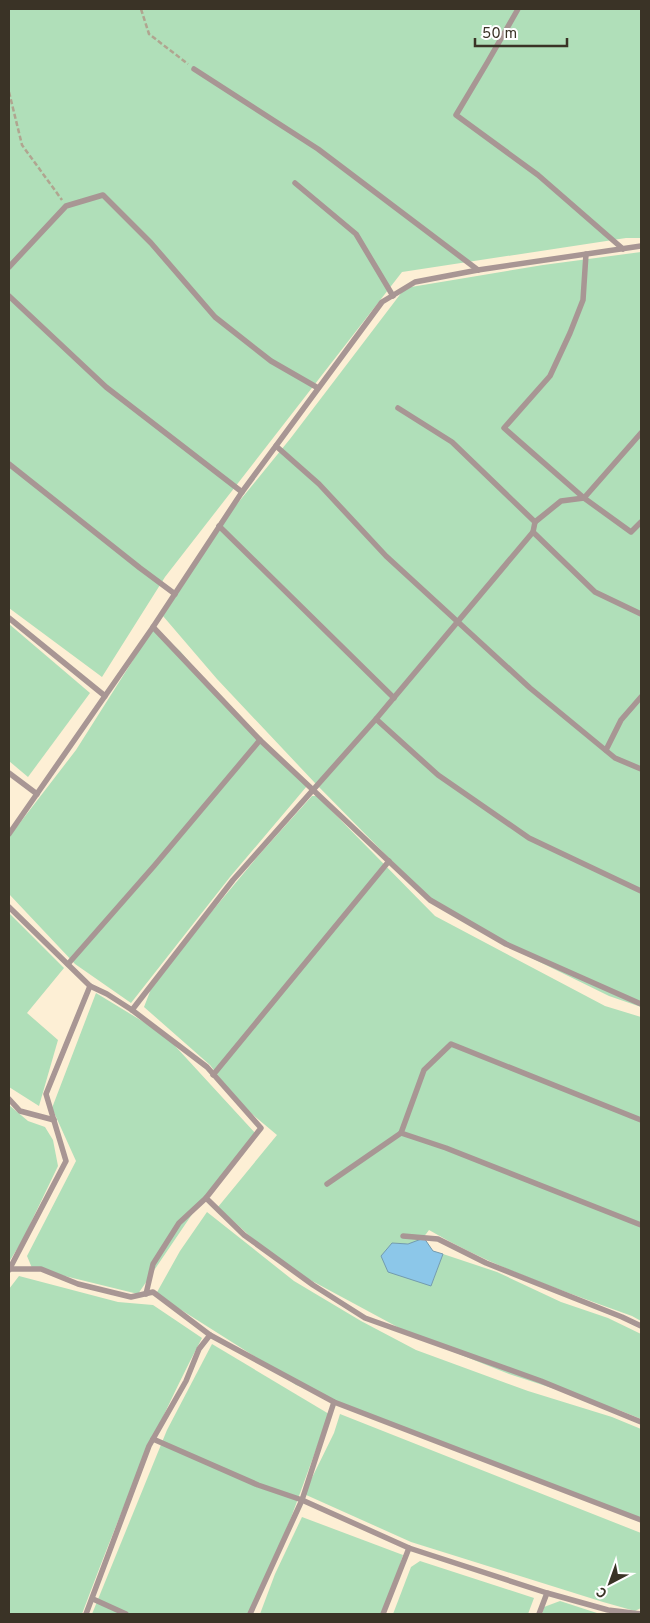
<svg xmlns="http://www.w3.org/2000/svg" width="650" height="1623" font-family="Overpass,sans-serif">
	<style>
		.green { fill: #b0dfb9 }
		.water { fill: #8cc7e9; stroke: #739bae }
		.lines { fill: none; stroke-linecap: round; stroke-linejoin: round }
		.path { stroke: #b0a590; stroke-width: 2.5; stroke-dasharray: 5 2.5; stroke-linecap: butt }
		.service { stroke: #a89694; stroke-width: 5.5 }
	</style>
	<rect width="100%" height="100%" fill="#fdefd5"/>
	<g class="green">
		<path d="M9,9H641V238H626L402,272L165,577L102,677L9,608Z"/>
		<path d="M641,252V1007L609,996L505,945L436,906L315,783L217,679L163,616L224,520L290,439L405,288L543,265Z"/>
		<path d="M9,624L90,693L28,777L9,761Z"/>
		<path d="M154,627L180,651L211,687L307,786L230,877L131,1003L75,964L9,894V837L76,750Z"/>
		<path d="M312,796H317L435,916L605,1006L641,1017V1321L632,1316C563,1291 492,1267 429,1230C419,1245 409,1245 392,1243L431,1286L443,1254L497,1272L561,1302L608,1318L641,1334V1419L619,1410L509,1374L416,1337L301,1275L253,1239L218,1207L277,1135L239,1103L210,1065L144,1007L151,989L203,922L258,856Z"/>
		<path d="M9,913L64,968L27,1013L58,1040L39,1106L9,1087Z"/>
		<path d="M96,993L165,1035L256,1134L197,1207L138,1294L32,1268L27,1256L76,1161L52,1108Z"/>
		<path d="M9,1105L28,1121L45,1127L53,1140L58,1166L22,1241L9,1262Z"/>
		<path d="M207,1212L294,1281L361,1321L416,1350L528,1391L612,1417L641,1429V1521L296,1385L254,1356L156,1294L180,1251Z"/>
		<path d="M19,1276L118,1302L153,1305L202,1338C155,1427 117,1520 82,1614H9V1382L10,1379L9,1377V1289Z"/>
		<path d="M212,1344L329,1414L292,1515L252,1614H92L167,1430Z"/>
		<path d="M340,1414L641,1533V1608L635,1611L603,1602L411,1542L304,1494L334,1433Z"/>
		<path d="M302,1517L403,1555L384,1614H260L275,1574Z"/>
		<path d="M420,1561L534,1598L528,1614H393L411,1567Z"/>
		<path d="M560,1601L600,1614H542L544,1607Z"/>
	</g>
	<path class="water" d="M424,1238L433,1251L443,1254L431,1286L388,1272L381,1256L392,1243L408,1244Z"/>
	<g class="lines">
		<g class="path">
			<path d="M141,9L149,34L188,64"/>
			<path d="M9,92L22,145L62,200"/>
		</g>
		<g class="service">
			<path d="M518,9L487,63L456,115L538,175L623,249"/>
			<path d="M194,69L318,149L478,270"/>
			<path d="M295,183L356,234L393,296"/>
			<path d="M586,254L583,300L570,333L550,376L504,428L584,498L631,532L641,522"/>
			<path d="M9,267L66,206L103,195L151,243L215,317L271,361L318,388"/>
			<path d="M9,296L106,387L242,492"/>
			<path d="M276,446L319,484L386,556L530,688L615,758L641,769"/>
			<path d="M9,464L140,568L175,594"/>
			<path d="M535,522L561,501L584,498L641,433"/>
			<path d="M219,526L394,698"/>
			<path d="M533,532L595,592L641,614"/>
			<path d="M9,618L105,696"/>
			<path d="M153,627L260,740L430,900L506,944L641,1004"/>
			<path d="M376,719L438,775L529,838L641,891"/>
			<path d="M606,750L621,720L641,697"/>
			<path d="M9,773L37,794"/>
			<path d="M9,834L153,627L242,492L382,302L415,282L478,270L641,246"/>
			<path d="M9,907L90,986L46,1094L66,1161L9,1270"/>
			<path d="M68,964L154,866L260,740"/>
			<path d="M90,986L107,994L132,1010L207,1067L261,1128L206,1198L244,1235L313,1285L365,1318L541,1381L641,1422"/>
			<path d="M132,1010L233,880L376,719L533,532L535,522L452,442L398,408"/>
			<path d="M213,1075L389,861"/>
			<path d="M9,1099L20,1111L54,1120"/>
			<path d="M401,1133L424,1070L451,1044L641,1120"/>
			<path d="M327,1184L401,1133L446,1148L641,1225"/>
			<path d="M403,1236L438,1239L486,1263L622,1317L641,1326"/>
			<path d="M9,1269H41L78,1284L131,1297L153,1292L210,1335L334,1402L641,1520"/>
			<path d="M146,1294L153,1264L179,1223L206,1198"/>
			<path d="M153,1439L258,1485L302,1500L409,1548L547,1593L608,1610L641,1614"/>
			<path d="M93,1599L126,1614"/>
			<path d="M86,1614L149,1446L186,1381L199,1349L210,1335"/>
			<path d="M250,1614L302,1500L334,1402"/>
			<path d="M383,1614L409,1548"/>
			<path d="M539,1614L547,1593"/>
		</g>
	</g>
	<rect width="650" height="1623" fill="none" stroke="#3a3326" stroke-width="20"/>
	<g transform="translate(610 1583) rotate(221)" stroke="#ffffff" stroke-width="4" paint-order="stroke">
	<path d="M0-4L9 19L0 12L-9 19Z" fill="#3a3326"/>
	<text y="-8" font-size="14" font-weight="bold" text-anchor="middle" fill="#3a3326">С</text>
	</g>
	<path d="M475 38v8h92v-8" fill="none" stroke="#3a3326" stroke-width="2.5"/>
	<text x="482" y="38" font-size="15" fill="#3a3326" stroke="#ffffff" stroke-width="4" paint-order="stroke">50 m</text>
</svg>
